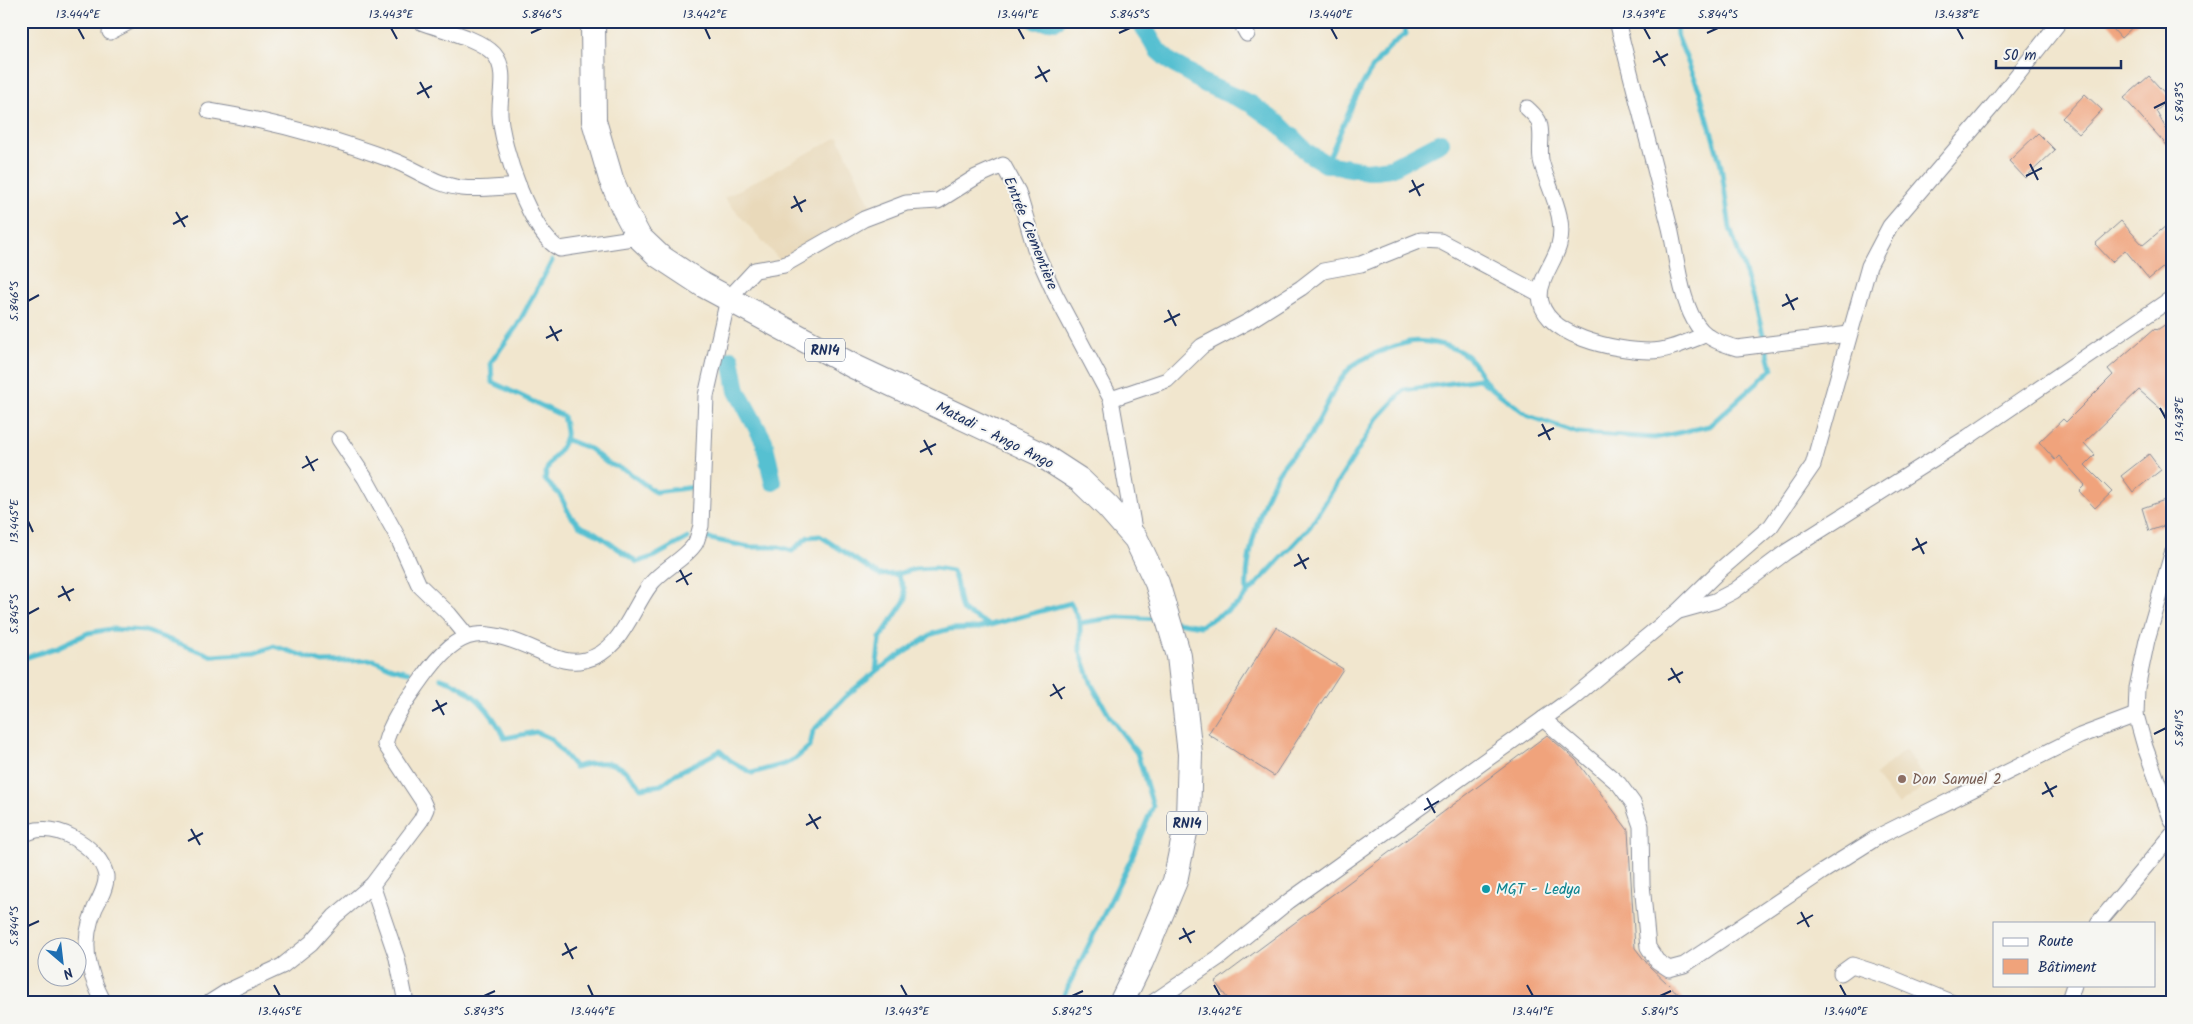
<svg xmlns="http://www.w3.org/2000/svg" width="2193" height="1024" font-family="Kalam,sans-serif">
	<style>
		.built { fill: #e9d9ba }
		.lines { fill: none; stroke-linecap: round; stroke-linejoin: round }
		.stream { stroke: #56c0d1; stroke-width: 5 }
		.canal { stroke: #56c0d1; stroke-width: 18 }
		.building { fill: #f0a37b }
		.minor-casing { stroke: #868a96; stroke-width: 17 }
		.trunk-casing { stroke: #868a96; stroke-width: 26 }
		.minor { stroke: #fff; stroke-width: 15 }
		.trunk { stroke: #fff; stroke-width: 24 }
		.ticks { fill: none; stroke: #1b2f5e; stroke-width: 2 }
		.education-dot { fill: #8d6e63; stroke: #f6f6f2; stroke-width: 2 }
		.culture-dot { fill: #0f9aa8; stroke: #f6f6f2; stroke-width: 2 }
		.labels { text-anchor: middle; stroke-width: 4; stroke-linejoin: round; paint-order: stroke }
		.shield { fill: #f6f6f2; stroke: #5d6b8a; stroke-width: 1 }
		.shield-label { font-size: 14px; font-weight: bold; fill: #1b2f5e }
		.street-label { font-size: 15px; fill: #1b2f5e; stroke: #f6f6f2 }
		.education-label { font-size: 15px; fill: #785e54; stroke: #f6f6f2; text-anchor: start }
		.culture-label { font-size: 15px; fill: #0d838f; stroke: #f6f6f2; text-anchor: start }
		.neatline { fill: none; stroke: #1b2f5e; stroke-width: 2 }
		.ticks-label { font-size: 12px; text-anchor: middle; fill: #1b2f5e }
	</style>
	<rect width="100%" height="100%" fill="#f6f6f2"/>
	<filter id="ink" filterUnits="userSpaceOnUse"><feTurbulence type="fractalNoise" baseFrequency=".02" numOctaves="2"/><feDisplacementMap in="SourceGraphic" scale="10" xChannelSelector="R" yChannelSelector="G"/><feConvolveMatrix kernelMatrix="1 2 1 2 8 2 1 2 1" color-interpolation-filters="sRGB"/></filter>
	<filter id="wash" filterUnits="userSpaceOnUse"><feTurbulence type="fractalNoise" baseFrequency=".0096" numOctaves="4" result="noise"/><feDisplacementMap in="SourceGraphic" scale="20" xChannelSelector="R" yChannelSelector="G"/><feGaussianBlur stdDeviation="1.12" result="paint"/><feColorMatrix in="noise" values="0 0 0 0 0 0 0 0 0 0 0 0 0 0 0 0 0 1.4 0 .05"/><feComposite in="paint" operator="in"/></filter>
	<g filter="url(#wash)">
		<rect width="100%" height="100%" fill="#f1e6ce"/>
		<g class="built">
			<path d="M838,137L871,206L784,265L724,198Z"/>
			<path d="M1905,750L1929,783L1898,805L1875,775Z"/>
		</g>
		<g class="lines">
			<g class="stream">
				<path d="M1326,164C1347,120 1364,61 1406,34L1403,21"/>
				<path d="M552,261L517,326L491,362L492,382L563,416C564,422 567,430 566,436C562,456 546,457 545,480L560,495L570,515L580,526L594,532L637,562L653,557L688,538"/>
				<path d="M565,439L590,449L607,463L627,471L655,492L695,487"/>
				<path d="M706,538L749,547H779L792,551L808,537L820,536L879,575L897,574L915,569L935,568L952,571C959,583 957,596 962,610L989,625"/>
				<path d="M1247,594C1244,559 1263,490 1286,462C1292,454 1301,448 1307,440C1323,418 1331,388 1350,368C1361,357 1394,346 1409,342C1424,339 1448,345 1461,352C1474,359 1478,372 1487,383"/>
				<path d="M1176,622L1200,626L1237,605L1309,528L1378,418L1404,390L1479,379L1529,416L1578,433L1655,438L1709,426L1772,369L1753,295L1730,228L1721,166L1700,92L1677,35L1676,21"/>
				<path d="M21,659L58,647L88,633L111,629L146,631L213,656L256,653L274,646L322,662L374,660L392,668L409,672"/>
				<path d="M876,671L880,638L906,599L904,588L897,574"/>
				<path d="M441,678C470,686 492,712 505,738L536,732L550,738L575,767C607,759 621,760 641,788L661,785L677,773L720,751L731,761L752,773L785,764L795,759L810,746L813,731L845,697L876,671L932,634L949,629L979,628L1071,603L1080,623"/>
				<path d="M1060,1003L1131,859L1153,806L1137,753L1110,717L1092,685L1080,651V623L1117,617L1160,619"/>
			</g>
			<g class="canal">
				<path d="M1036,21H1056"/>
				<path d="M1140,21L1158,51L1173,64L1190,73L1201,82L1251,104L1279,124L1308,153L1326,164L1367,171L1391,168L1441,142"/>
				<path d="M731,359L737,391L764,441L773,482"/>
			</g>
		</g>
		<g id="blocks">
			<g class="building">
				<path d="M2106,21H2139L2121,38Z"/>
				<path d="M2149,76L2170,99L2156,111L2172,139V151L2124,98Z"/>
				<path d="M2085,94L2102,110L2079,134L2062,118Z"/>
				<path d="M2038,133L2055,150L2025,178L2009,161Z"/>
				<path d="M2121,221L2143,245L2172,221V260L2149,279L2125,250L2112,262L2095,244Z"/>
				<path d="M2172,320V419L2139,390L2084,443L2095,455L2085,465L2112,492L2095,508L2079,491L2085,485L2059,456L2055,460L2039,442L2063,419L2066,422L2113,375L2108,369L2155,328L2157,330Z"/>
				<path d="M2149,454L2161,470L2133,492L2121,476Z"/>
				<path d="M2165,500L2172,523L2149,531L2142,508Z"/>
				<path d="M1276,627L1343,669L1274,776L1208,734Z"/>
				<path d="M1547,735L1576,760L1628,830L1635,948L1649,966L1688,1003H1231L1215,982Z"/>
			</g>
		</g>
	</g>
	<g filter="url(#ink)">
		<use href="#blocks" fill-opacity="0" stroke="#868a96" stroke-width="1"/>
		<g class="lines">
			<defs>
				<g id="minor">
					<path d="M1240,21L1247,34"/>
					<path d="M1617,21C1635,90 1653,159 1670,228C1677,258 1679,292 1694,320C1703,337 1719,343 1737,348L1849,334"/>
					<path d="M421,22C442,30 479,38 494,54C508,70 499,95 500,114C501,146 531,235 560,249L639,237"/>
					<path d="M110,32L131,21"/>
					<path d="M1527,108C1531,112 1537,117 1539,122C1543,135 1539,147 1541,160C1547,187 1567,216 1559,245C1555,261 1540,278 1540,295C1541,337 1618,351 1650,351C1669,351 1688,341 1705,335"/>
					<path d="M209,111C272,121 332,138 392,160C415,168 437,186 462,188C480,190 500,187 519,186"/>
					<path d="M1111,399L1167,380L1202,346L1249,321L1301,288L1323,271L1361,264L1421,240L1440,241L1540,294"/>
					<path d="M339,439L365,478L396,534L419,585L449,614L467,636"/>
					<path d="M2172,554L2147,640L2137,688L2136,715L2145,747L2172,821"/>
					<path d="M1679,611L1715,601L1734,591L1786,552L1968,437L2172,298"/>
					<path d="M1543,719L1619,784L1633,803L1641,826L1642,884L1648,947L1657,961L1669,969L1684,965L1822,872L1881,835L2080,736L2136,715"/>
					<path d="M21,837C48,815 101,846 106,876C107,886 99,900 95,908C80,943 87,970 104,1003"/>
					<path d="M372,885L397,958L406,1003"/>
					<path d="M2098,923L2172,835"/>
					<path d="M1841,973L1852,965L1892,978L1953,1003"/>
					<path d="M209,1003L228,991L282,966L311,943L335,916L372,885L421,820L426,809L422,800L385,744C391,720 408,699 422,679C461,623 484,627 541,652C556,658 569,664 585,660C621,652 631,610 650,585C662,569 684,560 695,544C698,539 699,531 701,526L706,396L728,299L755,270L784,265L864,219L906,203L938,201L976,177L1003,165L1018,192L1036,252L1055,294L1111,399L1135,535"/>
					<path d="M1152,1003L1221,956L1289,901L1571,699L1678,611L1720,570L1771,526L1813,465L1869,266L1890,226L1996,102L2060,21"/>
					<path d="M2068,1003L2074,985"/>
				</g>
				<path id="trunk" d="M593,21L594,121L611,179L623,207L639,237L659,256L703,285L853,366L1040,454L1080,480L1108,507L1136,539L1157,583L1179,656L1190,754L1188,818L1175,881L1141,962L1121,1003"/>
			</defs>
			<use href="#minor" class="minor-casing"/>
			<use href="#trunk" class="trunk-casing"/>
			<use href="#minor" class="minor"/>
			<use href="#trunk" class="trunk"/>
		</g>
	</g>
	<path class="ticks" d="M78,28L84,39M391,28L397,39M705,28L710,39M1018,28L1024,39M1331,28L1337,39M1644,28L1650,39M1957,28L1963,39M531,33L542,28M1119,33L1130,28M1707,33L1718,28M1656,51L1665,66M1653,62L1668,54M1038,66L1047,82M1035,78L1050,70M420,82L429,98M417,94L432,86M2154,108L2166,102M2030,164L2038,180M2026,176L2042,168M1412,180L1420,196M1409,192L1424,184M794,196L802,212M791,208L806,200M176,212L185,227M173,224L188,216M1786,294L1794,310M28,301L39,295M1782,306L1798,298M1168,310L1176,326M1164,322L1180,314M550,326L558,341M546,338L562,330M2160,408L2166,419M1542,424L1550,440M1538,436L1554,428M924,440L932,455M920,452L936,444M306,456L314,471M302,468L318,459M28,521L33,532M1916,538L1924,554M1912,550L1927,542M1298,554L1306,569M1294,566L1309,558M680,570L688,585M676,582L692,573M62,586L70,601M58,597L74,589M28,614L39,608M1671,668L1680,683M1668,680L1683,672M1053,684L1062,699M1050,696L1065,687M436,700L444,715M432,711L447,703M2154,734L2166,728M2045,782L2053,797M2042,794L2057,786M1427,798L1435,813M1424,810L1439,801M809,814L818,829M806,825L821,817M191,829L200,845M188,841L203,833M1801,912L1809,927M1797,924L1813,915M28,926L39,921M1183,928L1191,943M1179,939L1195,931M565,943L573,959M562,955L577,947M274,985L280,996M588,985L593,996M901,985L907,996M1214,985L1220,996M1527,985L1533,996M1840,985L1846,996M484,996L495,991M1072,996L1083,991M1660,996L1671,991"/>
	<circle class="education-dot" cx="1902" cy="779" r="5"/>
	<circle class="culture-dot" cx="1486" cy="889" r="5"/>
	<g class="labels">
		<g class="shield">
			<rect x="805" y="338.5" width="40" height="23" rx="4"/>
			<rect x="1167" y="811.5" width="40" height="23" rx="4"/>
		</g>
		<g class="shield-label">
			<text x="825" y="355">RN14</text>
			<text x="1187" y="828">RN14</text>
		</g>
		<g class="street-label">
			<text transform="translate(1031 233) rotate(68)" y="5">Entrée Ciementière</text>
			<text transform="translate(995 435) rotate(27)" y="5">Matadi - Ango Ango</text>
		</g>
		<g class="education-label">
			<text x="1912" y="784">Don Samuel 2</text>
		</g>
		<g class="culture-label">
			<text x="1496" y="894">MGT - Ledya</text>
		</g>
	</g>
	<rect width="2193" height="1024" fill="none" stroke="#f6f6f2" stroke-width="55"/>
	<rect x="1993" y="922" width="162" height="65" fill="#f6f6f2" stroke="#9ea6b7"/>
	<rect x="2003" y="938" width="25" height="8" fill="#ffffff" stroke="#9ea6b7"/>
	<text x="2038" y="946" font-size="15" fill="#1b2f5e">Route</text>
	<rect x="2003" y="959" width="25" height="15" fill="#f0a37b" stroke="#9ea6b7"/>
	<text x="2038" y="972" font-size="15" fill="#1b2f5e">Bâtiment</text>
	<g transform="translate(62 962) rotate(152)"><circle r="24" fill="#f6f6f2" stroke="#9ea6b7"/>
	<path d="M0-4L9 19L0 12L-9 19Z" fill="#1f6fb2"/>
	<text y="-8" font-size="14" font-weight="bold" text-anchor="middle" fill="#1b2f5e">N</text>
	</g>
	<path d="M1996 60v8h125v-8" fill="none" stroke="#1b2f5e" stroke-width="2.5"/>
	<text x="2003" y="60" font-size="15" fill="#1b2f5e" stroke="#f6f6f2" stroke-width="4" paint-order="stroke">50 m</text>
	<rect x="28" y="28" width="2138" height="968" class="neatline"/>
	<g class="ticks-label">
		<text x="78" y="18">13.444°E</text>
		<text x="391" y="18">13.443°E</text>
		<text x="542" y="18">5.846°S</text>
		<text x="705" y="18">13.442°E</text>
		<text x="1018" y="18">13.441°E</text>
		<text x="1130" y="18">5.845°S</text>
		<text x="1331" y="18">13.440°E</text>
		<text x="1644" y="18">13.439°E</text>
		<text x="1718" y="18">5.844°S</text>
		<text x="1957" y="18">13.438°E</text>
		<text transform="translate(2179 102) rotate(-90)" y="4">5.843°S</text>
		<text transform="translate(14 301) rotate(-90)" y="4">5.846°S</text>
		<text transform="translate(2179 419) rotate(-90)" y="4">13.438°E</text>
		<text transform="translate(14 521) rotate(-90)" y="4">13.445°E</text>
		<text transform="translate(14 614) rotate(-90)" y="4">5.845°S</text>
		<text transform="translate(2179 728) rotate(-90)" y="4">5.841°S</text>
		<text transform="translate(14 926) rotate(-90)" y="4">5.844°S</text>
		<text x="280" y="1015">13.445°E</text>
		<text x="484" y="1015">5.843°S</text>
		<text x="593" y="1015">13.444°E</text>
		<text x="907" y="1015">13.443°E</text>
		<text x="1072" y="1015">5.842°S</text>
		<text x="1220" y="1015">13.442°E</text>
		<text x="1533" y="1015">13.441°E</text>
		<text x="1660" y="1015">5.841°S</text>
		<text x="1846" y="1015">13.440°E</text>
	</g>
</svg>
